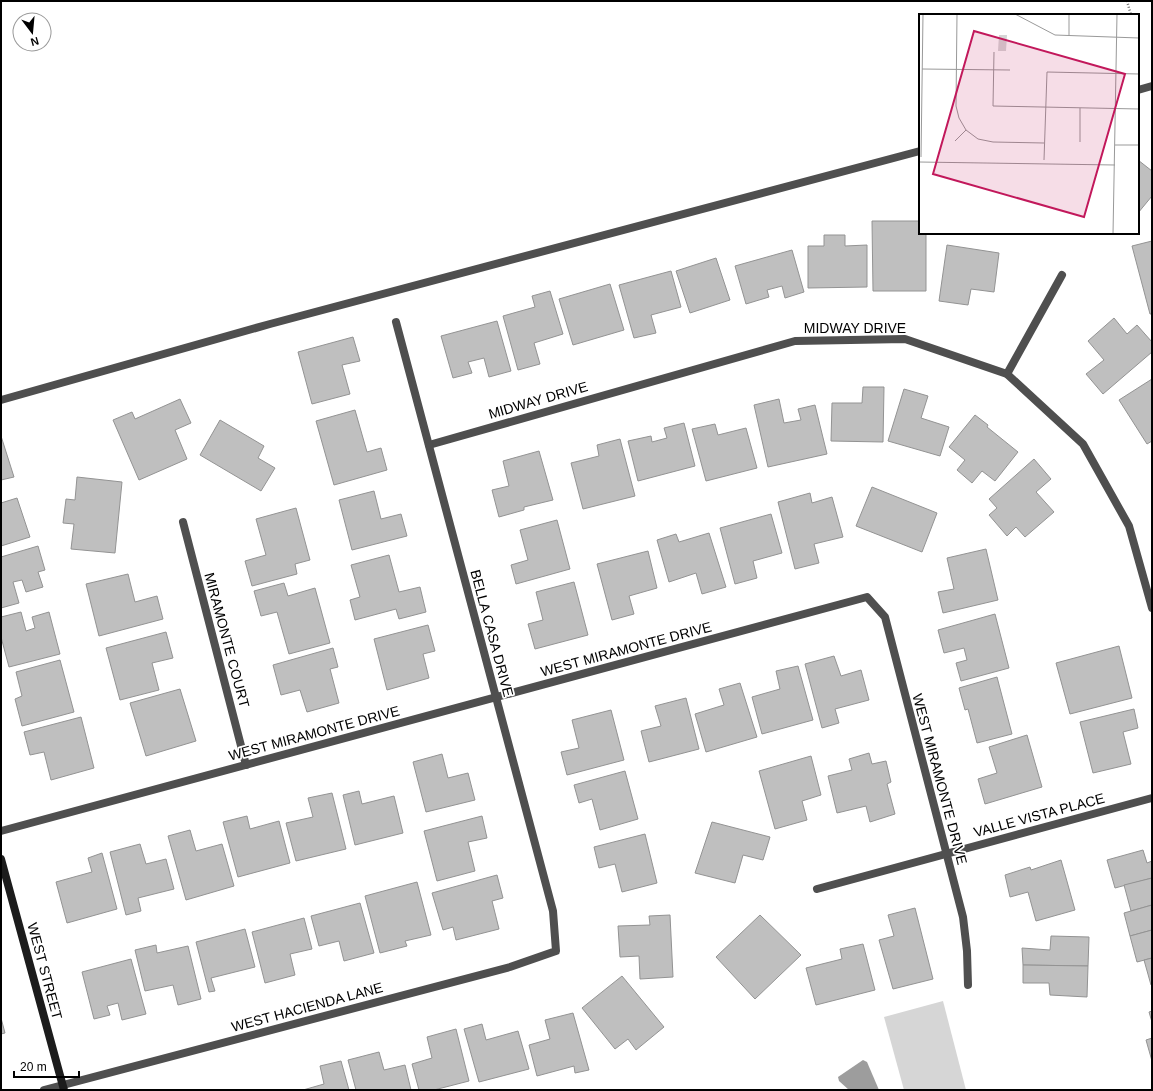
<svg xmlns="http://www.w3.org/2000/svg" width="1153" height="1091" font-family="Arial,sans-serif">
	<style>
		.green { fill: #d6d6d6 }
		.water { fill: #9d9d9d }
		.building { fill: #bfbfbf; stroke: #939393 }
		.lines { fill: none; stroke-linecap: round; stroke-linejoin: round }
		.path { stroke: #717171; stroke-width: 2.5; stroke-dasharray: 1 2; stroke-linecap: butt }
		.lane { stroke: #4f4f4f; stroke-width: 8 }
		.street { stroke: #4f4f4f; stroke-width: 8 }
		.secondary { stroke: #1c1c1c; stroke-width: 8 }
		.labels { text-anchor: middle; stroke-width: 3.5; stroke-linejoin: round; paint-order: stroke }
		.street-label { font-size: 14px; fill: #000; stroke: #fff }
		.inset-road { fill: none; stroke: #999; stroke-width: 1 }
		.view { fill: #c2185b; fill-opacity: 0.15; stroke: #c2185b; stroke-width: 2 }
		.inset-edge { fill: none; stroke: #000; stroke-width: 2 }
	</style>
	<rect width="100%" height="100%" fill="#fff"/>
	<path class="green" d="M943,1001L966,1090H904L884,1017Z"/>
	<path class="water" d="M863,1060L867,1062L879,1090H849L839,1081L838,1077Z"/>
	<g class="building">
		<path d="M1138,160L1152,171V196L1138,213Z"/>
		<path d="M872,221H920V233H926V291H873Z"/>
		<path d="M824,235H845V246L867,245V287L808,288V246H824Z"/>
		<path d="M1152,241V314H1150L1132,246Z"/>
		<path d="M947,245L999,253L994,292L971,289L968,305L939,301Z"/>
		<path d="M792,250L804,292L785,298L782,286L767,290L769,297L746,304L735,266Z"/>
		<path d="M716,258L730,300L690,313L676,271Z"/>
		<path d="M671,271L681,307L651,315L656,333L634,338L619,285Z"/>
		<path d="M610,284L624,330L573,345L559,299Z"/>
		<path d="M550,291L563,334L534,343L540,364L518,370L503,316L535,307L532,296Z"/>
		<path d="M1114,318L1127,334L1137,325L1152,342V352L1103,394L1086,374L1104,360L1088,341Z"/>
		<path d="M497,321L511,371L489,377L484,358L468,362L472,373L453,378L441,336Z"/>
		<path d="M353,337L360,361L342,365L350,394L312,404L298,352Z"/>
		<path d="M1152,379V441L1147,444L1119,400Z"/>
		<path d="M863,387H884L883,442L831,441L832,403H862Z"/>
		<path d="M904,389L928,396L921,418L949,427L940,456L888,441Z"/>
		<path d="M180,399L191,423L175,430L187,459L139,480L113,420L132,412L135,419Z"/>
		<path d="M779,399L784,423L801,420L798,409L815,405L827,454L768,467L754,405Z"/>
		<path d="M355,410L367,452L381,448L387,470L334,485L316,421Z"/>
		<path d="M975,415L988,425L987,427L1018,452L995,481L982,471L972,483L957,470L965,460L949,447Z"/>
		<path d="M220,420L264,446L258,458L275,468L261,491L200,455Z"/>
		<path d="M684,423L695,466L638,481L628,441L651,436L652,442L667,438L664,428Z"/>
		<path d="M715,424L718,435L746,428L757,468L706,481L692,429Z"/>
		<path d="M1,436L14,477L1,480Z"/>
		<path d="M620,439L635,496L583,509L571,463L599,456L597,445Z"/>
		<path d="M539,451L553,500L524,507V510L499,517L492,490L509,486L503,461Z"/>
		<path d="M1034,459L1051,479L1036,492L1054,512L1025,537L1016,527L1007,536L989,515L997,508L989,499Z"/>
		<path d="M77,477L122,482L115,553L71,549L74,524L63,523L66,499L75,500Z"/>
		<path d="M872,487L937,513L922,552L856,526Z"/>
		<path d="M374,491L381,519L401,514L407,536L352,550L339,500Z"/>
		<path d="M810,493L812,503L832,497L843,537L814,544L819,563L795,569L778,502Z"/>
		<path d="M17,498L30,537L1,546V503Z"/>
		<path d="M296,508L310,560L295,564L297,574L252,586L245,561L266,555L256,519Z"/>
		<path d="M771,514L782,553L753,561L757,578L735,584L720,528Z"/>
		<path d="M557,520L570,569L516,584L511,565L528,560L520,530Z"/>
		<path d="M709,533L726,587L702,594L696,573L669,582L657,540L676,534L679,542Z"/>
		<path d="M38,546L45,570L38,572L43,587L26,592L22,580L13,582L19,603L1,608V557Z"/>
		<path d="M986,549L998,600L943,613L938,592L954,589L947,558Z"/>
		<path d="M648,551L657,588L629,596L634,614L612,620L597,564Z"/>
		<path d="M389,555L399,592L420,587L426,612L399,619L396,609L355,620L350,600L360,597L351,565Z"/>
		<path d="M128,574L135,602L157,596L163,619L99,636L86,584Z"/>
		<path d="M574,582L588,635L535,649L528,624L543,620L536,592Z"/>
		<path d="M284,583L288,596L315,588L330,643L289,654L277,612L261,616L254,591Z"/>
		<path d="M21,612L26,631L35,628L32,617L49,612L60,654L9,667L1,637V617Z"/>
		<path d="M995,614L1009,668L961,681L956,663L967,660L964,648L944,653L938,630Z"/>
		<path d="M428,625L435,651L423,654L429,678L387,690L374,639Z"/>
		<path d="M166,632L173,658L152,663L159,690L120,700L106,648Z"/>
		<path d="M1119,646L1132,698L1070,714L1056,663Z"/>
		<path d="M333,648L338,667L330,669L339,703L307,712L300,690L281,695L273,665Z"/>
		<path d="M834,656L841,676L861,670L869,700L835,709L839,723L822,728L805,664Z"/>
		<path d="M60,660L74,712L22,726L15,699L22,696L16,672Z"/>
		<path d="M798,666L813,720L762,734L752,697L780,689L776,671Z"/>
		<path d="M997,677L1012,734L977,743L968,709L965,710L959,688Z"/>
		<path d="M740,683L757,737L706,752L695,714L724,705L719,689Z"/>
		<path d="M180,689L196,741L146,756L130,703Z"/>
		<path d="M686,698L699,749L649,762L641,731L661,726L655,706Z"/>
		<path d="M1134,709L1138,728L1123,732L1131,764L1093,773L1080,722Z"/>
		<path d="M611,710L624,760L567,775L561,752L579,748L572,720Z"/>
		<path d="M81,717L94,768L51,780L44,752L30,755L24,732Z"/>
		<path d="M1027,735L1042,787L985,804L978,779L997,773L989,747Z"/>
		<path d="M869,753L872,764L886,761L891,782L887,784L895,814L870,822L866,806L837,813L828,776L852,770L849,759Z"/>
		<path d="M442,754L448,778L468,773L475,800L426,812L413,762Z"/>
		<path d="M811,756L821,795L802,801L807,820L775,829L759,771Z"/>
		<path d="M625,771L638,819L600,830L592,799L579,803L574,785Z"/>
		<path d="M359,791L362,804L394,796L403,833L355,845L343,795Z"/>
		<path d="M332,793L346,849L296,861L286,823L313,817L308,798Z"/>
		<path d="M247,816L250,829L279,821L290,863L238,877L223,822Z"/>
		<path d="M482,816L487,838L468,842L475,871L437,881L424,831Z"/>
		<path d="M712,822L770,837L763,860L743,855L735,883L695,873Z"/>
		<path d="M190,830L196,851L222,844L234,886L186,900L168,836Z"/>
		<path d="M645,834L657,883L622,892L615,864L599,868L594,847Z"/>
		<path d="M140,844L146,864L166,859L174,889L138,898L141,911L126,915L110,852Z"/>
		<path d="M1143,850L1147,863L1152,861V878L1115,888L1107,860Z"/>
		<path d="M102,853L117,909L67,923L56,882L92,872L88,858Z"/>
		<path d="M1061,860L1075,910L1036,921L1028,892L1010,897L1005,875L1030,867L1031,870Z"/>
		<path d="M497,875L503,898L492,901L499,929L456,940L453,927L443,930L432,893Z"/>
		<path d="M1152,878V905L1131,911L1124,885Z"/>
		<path d="M417,882L431,935L405,941L407,946L380,953L365,896Z"/>
		<path d="M360,903L374,953L344,961L339,941L319,946L311,916Z"/>
		<path d="M1152,905V930L1130,936L1124,913Z"/>
		<path d="M915,908L933,979L893,989L879,940L894,936L888,915Z"/>
		<path d="M670,915L673,977L640,979L639,956L620,957L618,926L650,925L649,916Z"/>
		<path d="M760,915L801,955L755,999L716,957Z"/>
		<path d="M304,918L312,949L290,954L295,975L265,983L252,932Z"/>
		<path d="M245,929L255,967L211,978L215,991L209,992L196,942Z"/>
		<path d="M1152,930V958L1137,962L1130,936Z"/>
		<path d="M1051,936L1089,937L1088,966L1023,965L1022,948L1050,950Z"/>
		<path d="M863,944L875,990L816,1005L806,968L842,959L840,949Z"/>
		<path d="M156,945L157,953L188,946L201,999L178,1005L173,985L145,991L135,950Z"/>
		<path d="M1152,958V984L1151,985L1144,960Z"/>
		<path d="M131,959L146,1014L122,1020L118,1003L107,1006L110,1015L94,1019L82,972Z"/>
		<path d="M1023,965L1088,966L1087,997L1050,995L1049,983H1023Z"/>
		<path d="M622,976L664,1027L636,1050L628,1039L615,1049L582,1008Z"/>
		<path d="M1152,1011V1022L1149,1012Z"/>
		<path d="M573,1013L589,1070L575,1073L574,1066L537,1076L529,1045L550,1039L545,1020Z"/>
		<path d="M1,1018L5,1033L1,1034Z"/>
		<path d="M482,1024L486,1040L518,1031L529,1069L479,1082L464,1029Z"/>
		<path d="M456,1029L469,1081L434,1090H419L412,1064L432,1058L427,1037Z"/>
		<path d="M1152,1038V1061L1146,1040Z"/>
		<path d="M379,1052L384,1070L405,1065L411,1090H356L348,1060Z"/>
		<path d="M341,1061L349,1090H303L324,1084L320,1066Z"/>
	</g>
	<g class="lines">
		<path class="path" d="M1127,1L1131,15"/>
		<g class="lane">
			<path d="M1138,90L1152,86"/>
			<path d="M1,400L270,324L920,151"/>
		</g>
		<g class="street">
			<path d="M1007,374L1062,275"/>
			<path d="M429,445L795,341L905,339L1007,374L1083,444L1129,526L1152,608"/>
			<path d="M183,522L246,765"/>
			<path d="M1,831L867,597L885,617L963,917L967,951L968,985"/>
			<path d="M817,889L1152,798"/>
			<path d="M44,1090L510,967L556,951L553,911L396,322"/>
		</g>
		<path class="secondary" d="M1,859L64,1090"/>
	</g>
	<g class="labels">
		<g class="street-label">
			<text x="855" y="333">MIDWAY DRIVE</text>
			<text transform="translate(538 400) rotate(-16)" y="5">MIDWAY DRIVE</text>
			<text transform="translate(492 633) rotate(75)" y="5">BELLA CASA DRIVE</text>
			<text transform="translate(227 640) rotate(75)" y="5">MIRAMONTE COURT</text>
			<text transform="translate(626 649) rotate(-15)" y="5">WEST MIRAMONTE DRIVE</text>
			<text transform="translate(314 733) rotate(-15)" y="5">WEST MIRAMONTE DRIVE</text>
			<text transform="translate(940 779) rotate(75)" y="5">WEST MIRAMONTE DRIVE</text>
			<text transform="translate(1039 815) rotate(-15)" y="5">VALLE VISTA PLACE</text>
			<text transform="translate(45 971) rotate(75)" y="5">WEST STREET</text>
			<text transform="translate(307 1007) rotate(-15)" y="5">WEST HACIENDA LANE</text>
		</g>
	</g>
	<g transform="translate(919 14)">
		<rect width="220" height="220" fill="#fff"/>
		<path d="M80,21H88L87,37H79Z" fill="#d6d6d6"/>
		<path class="inset-road" d="M38,0L37,92L40,104L47,116L59,125L74,128L125,129M96,0L136,21L220,24M150,22V0M75,38L74,92L220,95M3,55L91,56M36,127L47,116M161,128V94M196,131H220M2,143L4,0M125,146L128,58L220,60M0,148L196,151M194,220L198,0"/>
		<path class="view" d="M55,17L206,60L165,203L14,160Z"/>
		<rect width="220" height="220" class="inset-edge"/>
	</g>
	<rect width="1153" height="1091" fill="none" stroke="#000000" stroke-width="4"/>
	<g transform="translate(32 32) rotate(164)"><circle r="19" fill="#ffffff" stroke="#999999"/>
	<path d="M0-3L7 15L0 10L-7 15Z" fill="#000000"/>
	<text y="-6" font-size="11" font-weight="bold" text-anchor="middle" fill="#000000">N</text>
	</g>
	<path d="M14 1071v6h65v-6" fill="none" stroke="#000000" stroke-width="2"/>
	<text x="20" y="1071" font-size="12" fill="#000000" stroke="#ffffff" stroke-width="3" paint-order="stroke">20 m</text>
</svg>
